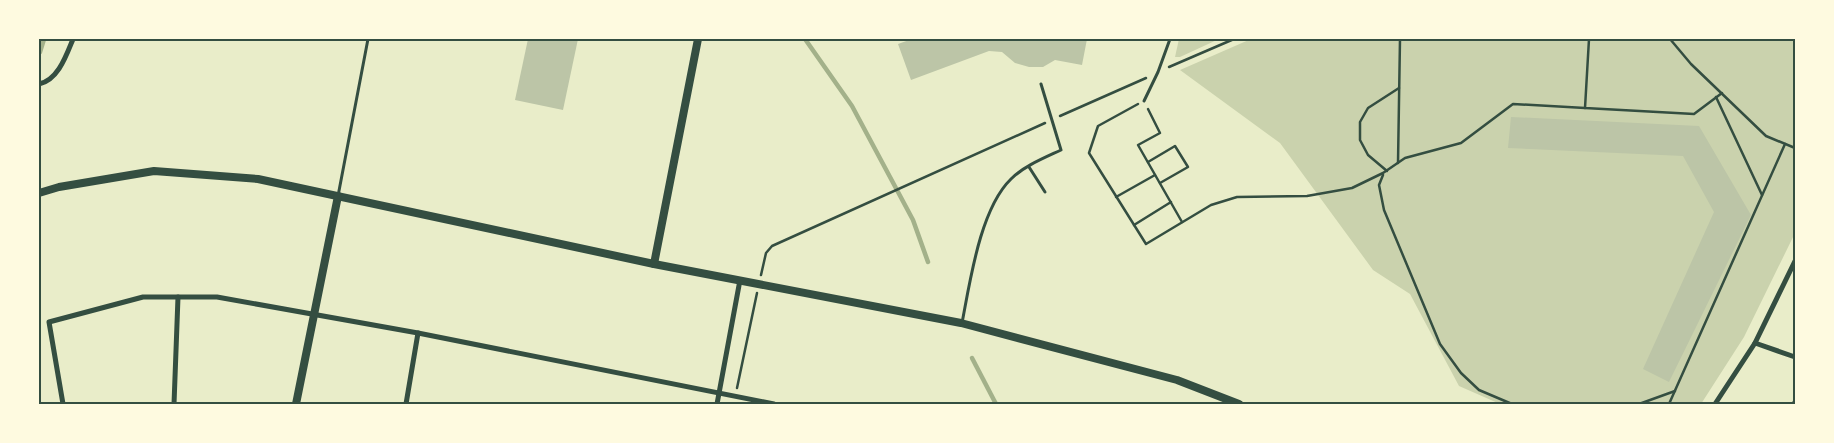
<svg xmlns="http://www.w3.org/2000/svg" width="1834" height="443" font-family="'DM Sans',sans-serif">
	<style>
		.green { fill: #cad2ad }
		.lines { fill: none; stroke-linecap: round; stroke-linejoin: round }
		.stream { stroke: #a3b18a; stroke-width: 4.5 }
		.building { fill: #bcc5a7 }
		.path { stroke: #344e41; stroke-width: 2.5 }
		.service { stroke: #344e41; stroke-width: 3 }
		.minor { stroke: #344e41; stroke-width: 5 }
		.tertiary { stroke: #344e41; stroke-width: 8 }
		.neatline { fill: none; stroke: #344e41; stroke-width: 2 }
	</style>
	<rect width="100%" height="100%" fill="#e9edc9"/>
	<g class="green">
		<path d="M1179,39H1219L1180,57H1175Z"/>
		<path d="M1251,39H1795V233L1744,337L1701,404H1500L1459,386L1410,294L1373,270L1280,143L1180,70Z"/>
	</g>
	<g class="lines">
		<g class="stream">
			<path d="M805,39L852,106L913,220L928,262"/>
			<path d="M40,52L44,39"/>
			<path d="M972,358L996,404"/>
		</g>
	</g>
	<g class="building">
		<path d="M528,39H578L563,110L515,100Z"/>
		<path d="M912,39H1087L1082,65L1055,60L1043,67H1029L1015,63L1002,52L989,51L911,80L898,44Z"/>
		<path d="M1511,117L1699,126L1751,215L1669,382L1643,369L1714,212L1683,156L1508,148Z"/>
	</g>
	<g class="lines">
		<g class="path">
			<path d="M1589,39L1585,108L1694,114L1722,93"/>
			<path d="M1670,39L1691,64L1766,136L1795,148"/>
			<path d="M1169,67L1234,39"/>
			<path d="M1716,97L1762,195"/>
			<path d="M1138,104L1098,126L1089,153L1146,244L1211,205L1237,197L1307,196L1352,188L1383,173L1405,158L1461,143L1513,104L1585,108"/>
			<path d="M1148,109L1160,133L1138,145L1182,222"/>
			<path d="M1060,116L1146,78"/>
			<path d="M1148,162L1175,146L1188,167L1160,183"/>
			<path d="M1398,163L1400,39"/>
			<path d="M1387,171L1368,155L1360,140V122L1368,108L1399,88"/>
			<path d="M1383,175L1379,185L1384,210L1440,344L1461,373L1479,390L1512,404"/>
			<path d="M1116,197L1155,175"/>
			<path d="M1134,225L1171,202"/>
			<path d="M761,275L766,253L772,246L1045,123"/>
			<path d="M737,388L757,293"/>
			<path d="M1639,404L1675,391"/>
			<path d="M1669,404L1785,144"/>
		</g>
		<g class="service">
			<path d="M1144,101L1158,72L1170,39"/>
			<path d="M1029,167L1045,192"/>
			<path d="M338,196L368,39"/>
			<path d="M962,323C970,282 980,209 1011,179C1024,166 1044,158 1061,150L1041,84"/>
		</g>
		<g class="minor">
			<path d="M39,84C58,80 66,56 73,39"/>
			<path d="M1755,343L1795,357"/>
			<path d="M63,404L49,322L143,297H217L418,333L774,404"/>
			<path d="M174,404L178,297"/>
			<path d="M406,404L418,333"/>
			<path d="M717,404L740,280"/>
			<path d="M1715,404L1755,343L1795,261"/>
			<path d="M1794,404L1795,402"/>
		</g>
		<g class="tertiary">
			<path d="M39,193L59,187L154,171L258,179L654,264L961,323L1177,380L1239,404"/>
			<path d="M654,264L698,39"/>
			<path d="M296,404L338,196"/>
		</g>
	</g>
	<rect width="1834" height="443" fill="none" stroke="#fefae0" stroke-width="80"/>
	<rect x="40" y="40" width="1754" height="363" class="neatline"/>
</svg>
